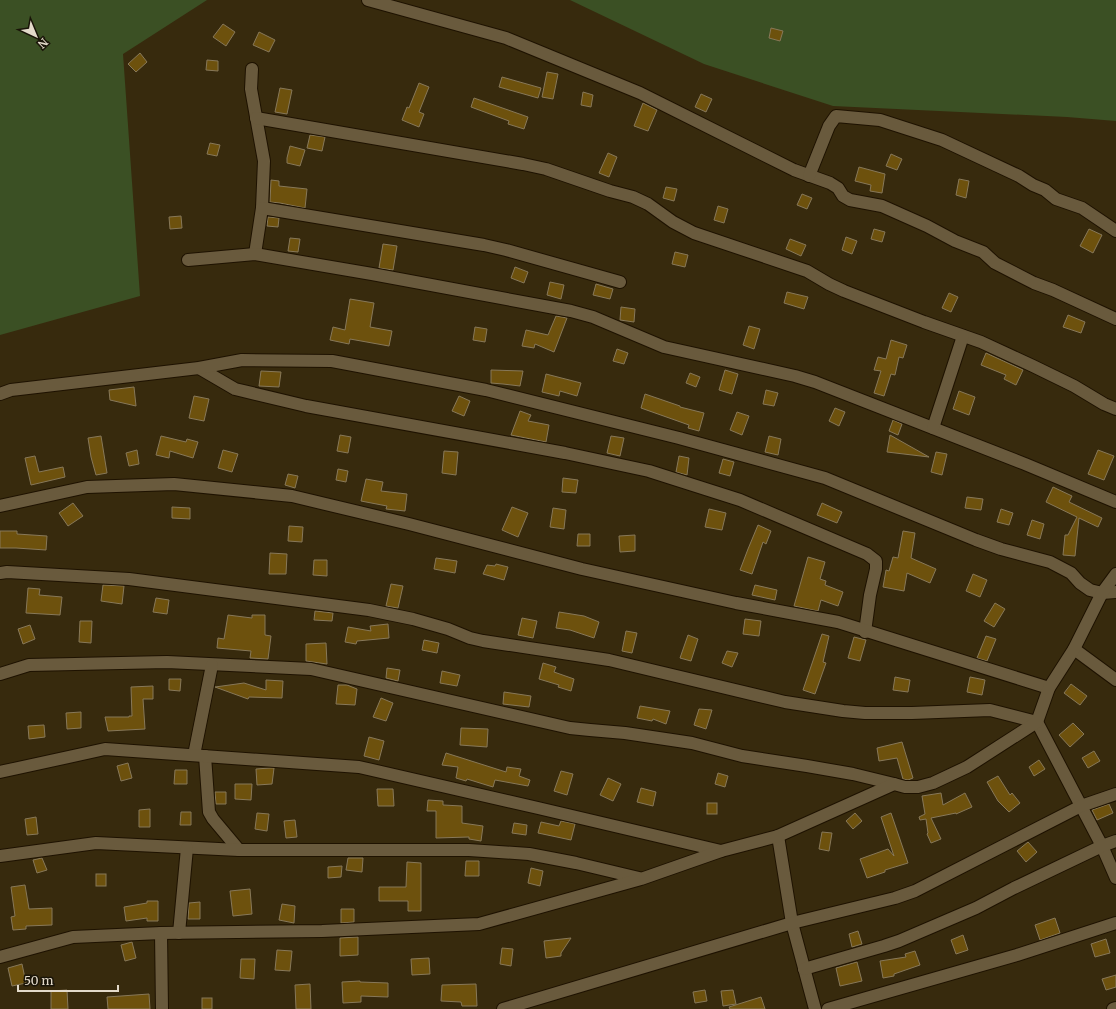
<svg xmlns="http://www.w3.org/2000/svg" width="1116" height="1009" font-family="Merriweather,serif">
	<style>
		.green { fill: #3b5024 }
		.building { fill: #6d510d; stroke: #877859 }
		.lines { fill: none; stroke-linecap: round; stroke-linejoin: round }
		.minor-casing { stroke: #1e1200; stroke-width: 14 }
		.minor { stroke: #695a3d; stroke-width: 12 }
	</style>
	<rect width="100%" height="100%" fill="#372a0d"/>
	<g class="green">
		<path d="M0,0H207L123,54L140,296L0,335Z"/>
		<path d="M570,0H1116V121L1067,117L833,106L704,64Z"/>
	</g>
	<g class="building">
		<path d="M223,24L235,32L226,46L213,37Z"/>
		<path d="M771,28L783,31L780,41L769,38Z"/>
		<path d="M259,32L275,40L269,52L253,45Z"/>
		<path d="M140,53L147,62L136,72L128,64Z"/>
		<path d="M207,60L218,61V71L206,70Z"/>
		<path d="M547,72L558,74L553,99L542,97Z"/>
		<path d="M502,77L541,88L538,98L499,87Z"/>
		<path d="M419,83L429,87L419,112L424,114L419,127L402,120L407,107L409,108Z"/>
		<path d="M280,88L292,90L287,114L275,112Z"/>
		<path d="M583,92L593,95L591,107L581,105Z"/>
		<path d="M701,94L712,99L706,112L695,107Z"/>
		<path d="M474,98L528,117L524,129L508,124L509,121L471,107Z"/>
		<path d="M643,103L657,110L648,131L634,126Z"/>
		<path d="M310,135L325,137L322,151L307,148Z"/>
		<path d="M210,143L220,145L217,156L207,154Z"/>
		<path d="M290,146L305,150L300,166L287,163V158Z"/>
		<path d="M608,153L617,157L609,177L599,173Z"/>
		<path d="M891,154L902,159L897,170L886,166Z"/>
		<path d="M859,167L885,174L882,193L870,191L871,185L855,181Z"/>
		<path d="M959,179L969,181L966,198L956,195Z"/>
		<path d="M271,180L279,181V186L307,189L305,208L280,203L270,202Z"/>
		<path d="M666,187L677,189L674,201L663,198Z"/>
		<path d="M802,194L812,198L807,209L797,205Z"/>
		<path d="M718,206L728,209L724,223L714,220Z"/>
		<path d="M181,216L182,228L170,229L169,217Z"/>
		<path d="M268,217L279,218L278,227L267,226Z"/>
		<path d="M874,229L885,232L882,242L871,239Z"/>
		<path d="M1089,229L1102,235L1093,253L1080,246Z"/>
		<path d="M846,237L857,241L852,254L842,250Z"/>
		<path d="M290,238L300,239L298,252L288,251Z"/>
		<path d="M790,239L806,245L801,256L786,249Z"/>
		<path d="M383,244L397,246L393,270L379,268Z"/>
		<path d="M675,252L688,255L685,267L672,264Z"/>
		<path d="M515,267L528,272L524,283L511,278Z"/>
		<path d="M550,282L564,285L561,299L547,295Z"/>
		<path d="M596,284L613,289L610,299L593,295Z"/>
		<path d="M787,292L808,297L804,309L784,303Z"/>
		<path d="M949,293L958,297L951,312L942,308Z"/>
		<path d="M350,299L374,303L370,327L392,331L389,346L350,339L349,344L330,340L333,327L345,330Z"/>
		<path d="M621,307L635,309L634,322L620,320Z"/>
		<path d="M1068,315L1085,322L1081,333L1063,327Z"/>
		<path d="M556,316L567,318L554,352L535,344L534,348L522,346L526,330L548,335Z"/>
		<path d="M749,326L760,329L754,349L743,345Z"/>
		<path d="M475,327L487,329L485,342L473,340Z"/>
		<path d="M891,340L907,345L903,358L899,357L895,375L891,374L884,396L874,393L881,371L874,370L878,357L886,359Z"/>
		<path d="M617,349L628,353L624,364L613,361Z"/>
		<path d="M986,353L1023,370L1016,385L1004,379L1006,375L981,365Z"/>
		<path d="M491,370L523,371L520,386L503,384L491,383Z"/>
		<path d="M725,370L738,374L732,394L719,390Z"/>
		<path d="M261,371L281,372L279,387L259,386Z"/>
		<path d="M690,373L700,377L696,387L686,383Z"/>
		<path d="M546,374L581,383L577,396L560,391L559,396L542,392Z"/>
		<path d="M134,387L136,406L110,400L109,390Z"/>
		<path d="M766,390L778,393L774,406L763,404Z"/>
		<path d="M959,391L975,397L969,415L953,409Z"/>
		<path d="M645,394L680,406V407L704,413L699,431L688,428L689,425L641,408Z"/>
		<path d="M194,396L209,399L204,421L189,418Z"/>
		<path d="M459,396L470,401L464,416L452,411Z"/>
		<path d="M835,408L845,412L839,426L829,421Z"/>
		<path d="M520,411L531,415L528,421L549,425L546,442L511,435Z"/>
		<path d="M737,412L749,416L742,435L730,430Z"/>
		<path d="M893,420L902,424L898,435L889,431Z"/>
		<path d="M340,435L351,437L348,453L337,451Z"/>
		<path d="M890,435L929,457L887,452Z"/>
		<path d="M101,436L107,473L96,475L91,457L88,438Z"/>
		<path d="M161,436L186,442L187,439L198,442L193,458L170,451L169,458L156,455Z"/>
		<path d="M611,436L624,438L620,456L607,453Z"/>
		<path d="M769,436L781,439L778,455L765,452Z"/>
		<path d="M137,450L139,464L129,466L126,453Z"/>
		<path d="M223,450L238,454L232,472L218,468Z"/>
		<path d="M1098,450L1114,456L1104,480L1088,474Z"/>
		<path d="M444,451L458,452L456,475L442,473Z"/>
		<path d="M936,452L947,454L942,475L931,472Z"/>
		<path d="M35,456L39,472L63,467L65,477L31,485L25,458Z"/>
		<path d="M679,456L689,458L687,475L676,472Z"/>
		<path d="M723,459L734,462L730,476L719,473Z"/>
		<path d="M338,469L348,471L346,482L336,480Z"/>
		<path d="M288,474L298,476L295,488L285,485Z"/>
		<path d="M563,478L578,480L576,493L562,492Z"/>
		<path d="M366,479L383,482L381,491L407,494L405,511L386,509L387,506L361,501Z"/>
		<path d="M1053,487L1072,496L1069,502L1102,518L1098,527L1079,518L1075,556L1063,555L1065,535H1068L1077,517L1046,502Z"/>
		<path d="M967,497L983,499L981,510L965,508Z"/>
		<path d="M73,503L83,516L68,526L59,513Z"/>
		<path d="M822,503L842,512L837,523L817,515Z"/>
		<path d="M172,507L190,508V519L172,518Z"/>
		<path d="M512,507L528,513L518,537L502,530Z"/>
		<path d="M553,508L566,510L564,529L550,527Z"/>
		<path d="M709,509L726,513L722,530L705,527Z"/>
		<path d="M1001,509L1013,513L1009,525L997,522Z"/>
		<path d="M1032,520L1044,524L1040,539L1027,535Z"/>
		<path d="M758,525L771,531L766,544L763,542L752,574L740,570L748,549Z"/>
		<path d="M289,526L303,527L302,542L288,541Z"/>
		<path d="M0,531H17V534L47,536L46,550L16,548H0Z"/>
		<path d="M903,531L915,533L911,558L936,569L930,583L907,573L904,591L883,587L886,570L889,571L893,557L898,558Z"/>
		<path d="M578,534H590V546H577Z"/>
		<path d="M635,535V551L620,552L619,536Z"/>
		<path d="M270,553L287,554L286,574H269Z"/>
		<path d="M808,557L825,562L820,579L826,581L825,585L843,592L838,606L821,600L818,611L794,606Z"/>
		<path d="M436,558L457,561L455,573L434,569Z"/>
		<path d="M314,560H327V576L313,575Z"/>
		<path d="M496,564L508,567L504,580L483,574L487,565L495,566Z"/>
		<path d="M973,574L987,580L980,597L966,591Z"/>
		<path d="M391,584L403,586L398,608L386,606Z"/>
		<path d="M103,585L124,586L122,604L101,601Z"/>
		<path d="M755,585L777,590L775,600L752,595Z"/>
		<path d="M28,588L40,589L39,595L62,597L60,615L26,613Z"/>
		<path d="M156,598L169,600L167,614L153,612Z"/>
		<path d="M995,603L1005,609L994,627L984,621Z"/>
		<path d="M315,611L333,613L332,621L314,620Z"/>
		<path d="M559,612L584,616L599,622L594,638L570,630L556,628Z"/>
		<path d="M228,615L252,618V615H265V635L271,636L268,659L250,658L251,651L217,648L218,638L224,639Z"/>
		<path d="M522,618L537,621L533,638L518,635Z"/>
		<path d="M745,619L761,621L759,636L743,634Z"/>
		<path d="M80,621H92L91,643L79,642Z"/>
		<path d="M388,624L389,638L357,641L356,644L345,642L348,627L371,631L370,626Z"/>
		<path d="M30,625L35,639L23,644L18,629Z"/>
		<path d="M626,631L637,633L632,653L622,651Z"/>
		<path d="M822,634L829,636L823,662L826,663L815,694L803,690Z"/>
		<path d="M688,635L698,639L691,661L680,658Z"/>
		<path d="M986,636L996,639L987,661L977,658Z"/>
		<path d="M854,637L866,640L860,661L848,658Z"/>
		<path d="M424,640L439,643L437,653L422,650Z"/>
		<path d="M326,643L327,664L306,661V644Z"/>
		<path d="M727,651L738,653L732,667L722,663Z"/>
		<path d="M543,663L556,667L554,672L574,679L571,691L558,687L559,685L539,679Z"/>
		<path d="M387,668L400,670L398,681L386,678Z"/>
		<path d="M442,671L460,675L457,686L440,683Z"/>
		<path d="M895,677L910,680L908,692L893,690Z"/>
		<path d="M970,677L985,680L982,695L967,692Z"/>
		<path d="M169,679H181L180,691L169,690Z"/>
		<path d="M266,680L283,681L282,698L249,697L248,699L215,687L244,683L266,690Z"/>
		<path d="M1071,684L1087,696L1080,705L1064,693Z"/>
		<path d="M338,685H347L357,689L355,705L336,704Z"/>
		<path d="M153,686V699H143L145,729L108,731L105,717H129V716H132L131,687Z"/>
		<path d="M504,692L531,696L529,707L503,704Z"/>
		<path d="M381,698L393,703L386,721L373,717Z"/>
		<path d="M640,706L670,711L666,724L653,719L652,721L637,718Z"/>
		<path d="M699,709L712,710L706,729L694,725Z"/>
		<path d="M81,712V728L67,729L66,713Z"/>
		<path d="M1073,723L1084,734L1070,747L1059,735Z"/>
		<path d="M44,725L45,737L29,739L28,726Z"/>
		<path d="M461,728L488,729L487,747L460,745Z"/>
		<path d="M369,737L384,741L379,760L364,756Z"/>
		<path d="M902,742L913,778L908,780L903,779L897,758L879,761L877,748Z"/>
		<path d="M1094,751L1100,761L1088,768L1082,758Z"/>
		<path d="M446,753L506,772L507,767L521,769L519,776L530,780L528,786L495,780L493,787L467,779L466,781L456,778L458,767L442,765Z"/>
		<path d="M1039,760L1045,769L1034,776L1029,767Z"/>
		<path d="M128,763L132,778L121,781L117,766Z"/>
		<path d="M270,768H274L272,784L257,785L256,769Z"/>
		<path d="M175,770H187V784H174Z"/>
		<path d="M561,771L573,774L567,795L554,791Z"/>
		<path d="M718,773L728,776L725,787L715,784Z"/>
		<path d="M998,776L1010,795L1012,793L1020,803L1009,812L998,801L987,782Z"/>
		<path d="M608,778L621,784L613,801L600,795Z"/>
		<path d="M235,784H252L251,800L235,799Z"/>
		<path d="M641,788L656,792L653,806L637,802Z"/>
		<path d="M377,789H393L394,806H378Z"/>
		<path d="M215,792H226V804H216Z"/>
		<path d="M941,793L943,805L965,793L972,807L956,814V813L931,818L941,839L931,843L927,834L928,833L926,819L920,820L919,817L925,814L922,796Z"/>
		<path d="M428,800L443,801V805L462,806V823L483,826L481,841L469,839V837L436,838V811H427Z"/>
		<rect x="707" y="803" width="10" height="11"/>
		<path d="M1109,804L1113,813L1097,820L1092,810Z"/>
		<path d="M150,809V827H139V810Z"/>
		<path d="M181,812H191V825H180Z"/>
		<path d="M257,813L269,814L267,831L255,829Z"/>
		<path d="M855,813L862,821L853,829L846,821Z"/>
		<path d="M891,813L908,863L885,870V872L867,878L860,859L888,849L894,856L881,817Z"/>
		<path d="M36,817L38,834L27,835L25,819Z"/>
		<path d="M295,820L297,837L286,838L284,821Z"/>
		<path d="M561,821L575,824L571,840L538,833L541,822L559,826Z"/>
		<path d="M514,823L527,825L526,835L512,833Z"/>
		<path d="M822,832L832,833L829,851L819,849Z"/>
		<path d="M1028,842L1037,852L1026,862L1017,851Z"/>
		<path d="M42,858L47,870L37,873L33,860Z"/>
		<path d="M348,858H363L362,872L346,870Z"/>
		<path d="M466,861H479V876H465Z"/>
		<path d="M407,862L421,863V911H408V901H379V887H406Z"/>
		<path d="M342,866L341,877L328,878V867Z"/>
		<path d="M531,868L543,871L540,886L528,883Z"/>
		<rect x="96" y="874" width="10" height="12"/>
		<path d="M25,885L29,909L52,908V925L26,926V929L13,930L11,917L15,916L11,887Z"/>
		<path d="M250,889L252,914L233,916L230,891Z"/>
		<path d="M147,901H158V921H147V918L126,921L124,907L147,903Z"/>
		<path d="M200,902V919H188L189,903Z"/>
		<path d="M282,904L295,906L294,923L279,920Z"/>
		<path d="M341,909H354V922L341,923Z"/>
		<path d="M1055,918L1060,933L1040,940L1035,925Z"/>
		<path d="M858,931L862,944L852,947L849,934Z"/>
		<path d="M963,935L968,950L956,954L951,940Z"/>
		<path d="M358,937V955L340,956V938Z"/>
		<path d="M571,938L561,953V956L546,958L544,941Z"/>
		<path d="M1106,939L1110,953L1095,957L1091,944Z"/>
		<path d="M132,942L136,958L125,961L121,945Z"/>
		<path d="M502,948L513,949L511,966L500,964Z"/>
		<path d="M277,950L292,951L290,971L275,970Z"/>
		<path d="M915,951L920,965L894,974V976L883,978L880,961L906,957L905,954Z"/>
		<path d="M429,958L430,974L412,975L411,959Z"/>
		<path d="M241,959H255L254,979L240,978Z"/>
		<path d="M857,962L862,981L840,986L836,968Z"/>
		<path d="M22,964L26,983L12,986L8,968Z"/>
		<path d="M1116,975V987L1106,990L1102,979Z"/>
		<path d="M360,981V982L388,983V997L361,996V1002L343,1003L342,982Z"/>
		<path d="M310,984L311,1009H296L295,985Z"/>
		<path d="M476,984L477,1006H462L461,1002L441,1001L442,985Z"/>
		<path d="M67,990L68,1009H51V991Z"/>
		<path d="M705,990L707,1001L695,1003L693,992Z"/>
		<path d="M733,990L736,1004L723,1006L721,991Z"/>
		<path d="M149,994L150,1009H108L107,997Z"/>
		<path d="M761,997L765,1009H730L729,1007Z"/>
		<rect x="202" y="998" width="10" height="11"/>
	</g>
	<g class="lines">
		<defs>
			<g id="minor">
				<path d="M368,0L506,38L640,93L794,170L830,183L838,188L843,196L850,200L882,206L927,226L955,241L983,252L995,263L1034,283L1053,290L1116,319"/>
				<path d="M252,69L251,89L264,161L262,208L255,254"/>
				<path d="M256,118L523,164L546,169L610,191L633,197L648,204L673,222L694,233L807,271L829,284L844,291L924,322L981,342L1033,366L1074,386L1104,404L1116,409"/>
				<path d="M809,176L829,126L836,116L880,120L942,140L1019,176L1033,185L1045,190L1056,199L1082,208L1116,231"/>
				<path d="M262,208L484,245L506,250L620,282"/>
				<path d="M188,260L255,254L372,274L571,311L593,317L664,347L795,376L815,382L1025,464L1116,502"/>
				<path d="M199,368L235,389L306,406L565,453L649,471L740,500L867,554L876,561V569L870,595L865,632"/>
				<path d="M0,394L11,390L199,368L242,360L332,361L486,390L679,438L825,478L976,540L1001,549L1050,562L1071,573L1080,583L1090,590L1102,593L1116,592"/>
				<path d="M933,428L963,336"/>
				<path d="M0,506L87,487L174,484L292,496L409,524L582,569L736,603L838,622L1049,688"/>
				<path d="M0,573L7,572L129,579L369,610L413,619L448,629L470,638L483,641L609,660L785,702L843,711L865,713H912L990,710L1037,722L1102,846L1116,878"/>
				<path d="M1074,649L1116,680"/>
				<path d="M0,674L29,665L167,662L311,669L570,728L590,730L625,733L692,743L742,756L807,766L853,774L894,784"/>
				<path d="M194,755L212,665"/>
				<path d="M205,756L209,812L213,819L239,850"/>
				<path d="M0,772L105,749L359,767L538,808L721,851"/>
				<path d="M778,836L792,923L815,1009"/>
				<path d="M0,856L96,843L239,850H469L529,854L576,863L639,878"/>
				<path d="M161,933L162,1009"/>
				<path d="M179,933L187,848"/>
				<path d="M0,957L73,937L161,933L322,931L479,924L641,879L721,851L778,836L894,784L905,787H918L933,783L967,767L1037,722L1049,688L1074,649L1102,593L1116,574"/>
				<path d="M804,969L884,946L899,941L976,908L1014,888L1102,846L1116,841"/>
				<path d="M503,1009L792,923L895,898L915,891L1081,806L1116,794"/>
				<path d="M828,1009L1017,955L1116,923"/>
				<path d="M1113,1009L1116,1008"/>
			</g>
		</defs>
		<use href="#minor" class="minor-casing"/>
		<use href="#minor" class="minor"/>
	</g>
	<g transform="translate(36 36) rotate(136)" stroke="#191408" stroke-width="3" paint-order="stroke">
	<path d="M0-3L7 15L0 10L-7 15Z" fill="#e3daca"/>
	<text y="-6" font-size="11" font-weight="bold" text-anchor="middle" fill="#e3daca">N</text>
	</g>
	<path d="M18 985v6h100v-6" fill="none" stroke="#e3daca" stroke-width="2"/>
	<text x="24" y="985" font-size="12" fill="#e3daca" stroke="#191408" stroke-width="3" paint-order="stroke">50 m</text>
</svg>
